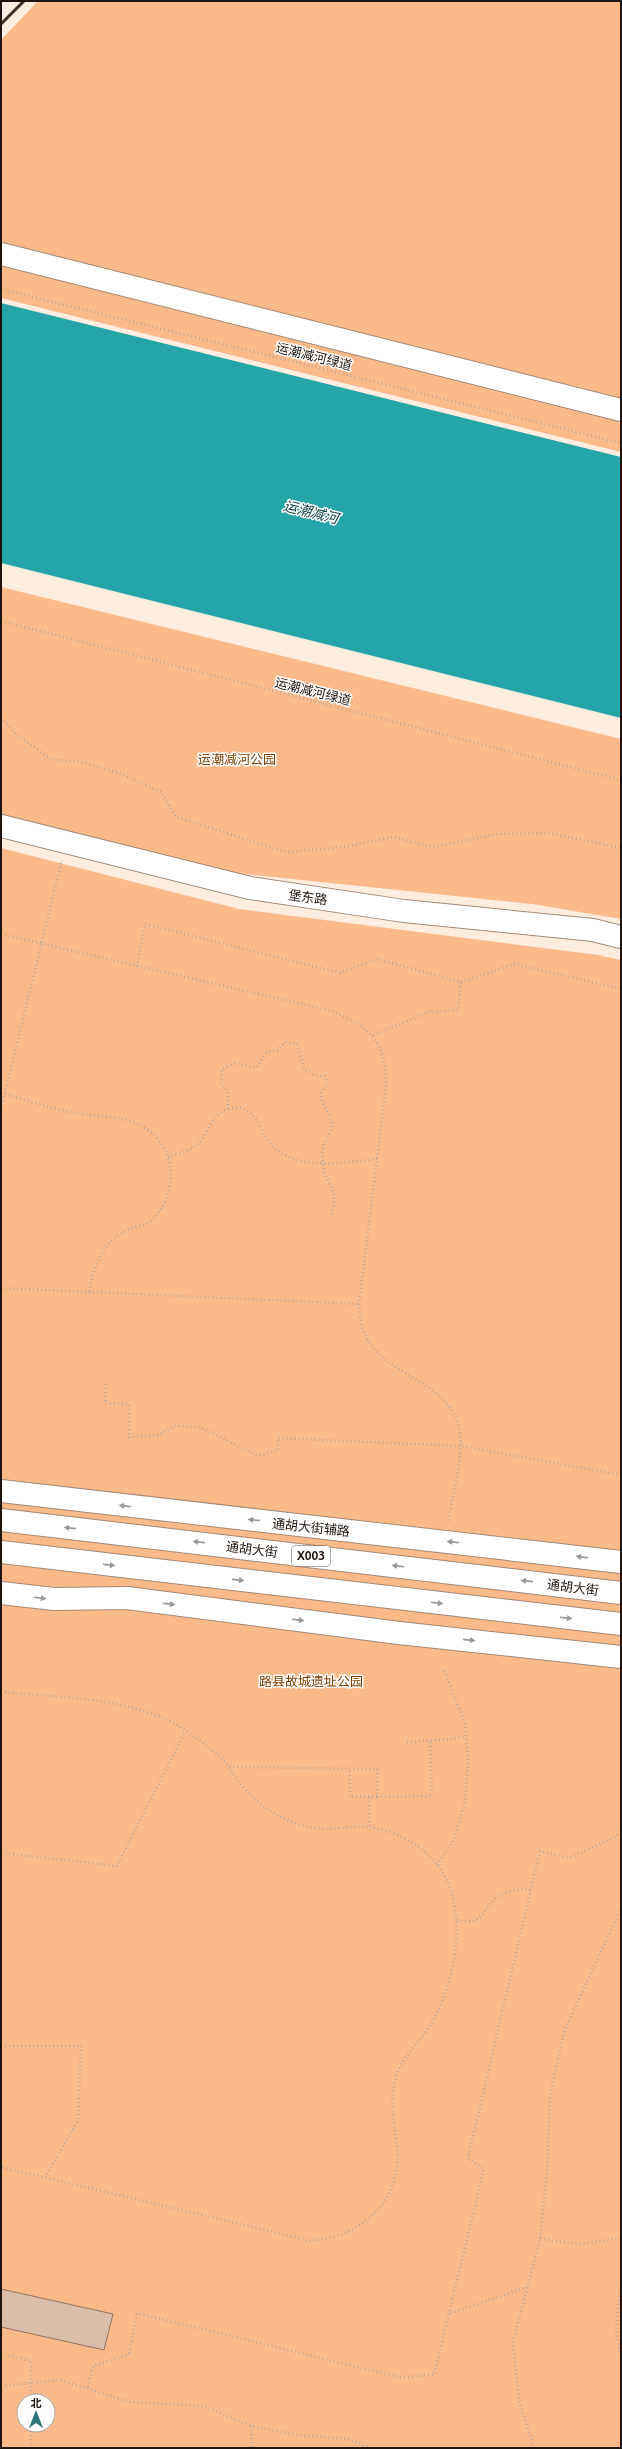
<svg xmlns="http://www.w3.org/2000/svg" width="622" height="2449" font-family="Ubuntu,'Noto Sans SC',sans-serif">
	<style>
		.green { fill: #fdba89; fill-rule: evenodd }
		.water { fill: #25a5a8 }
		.building { fill: #dabda9; stroke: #8e7361 }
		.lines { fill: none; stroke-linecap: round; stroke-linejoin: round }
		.minor-casing { stroke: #a38875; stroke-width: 24 }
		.major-casing { stroke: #a38875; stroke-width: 24 }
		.path { stroke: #b7a79c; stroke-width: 2.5; stroke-dasharray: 1 3; stroke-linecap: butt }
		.minor { stroke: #fff; stroke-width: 22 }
		.major { stroke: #fff; stroke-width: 22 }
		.rail { stroke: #392e26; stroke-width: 3 }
		.oneway { fill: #9a9693 }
		.labels { text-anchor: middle; stroke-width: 3; stroke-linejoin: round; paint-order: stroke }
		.shield { fill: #fefefe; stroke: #625b56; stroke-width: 1 }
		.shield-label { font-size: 12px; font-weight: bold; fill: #1f150e }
		.street-label { font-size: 13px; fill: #1f150e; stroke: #fefefe }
		.park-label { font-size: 13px; fill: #7e4000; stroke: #fefefe }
		.water-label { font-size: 14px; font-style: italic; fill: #0e4445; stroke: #fefefe }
	</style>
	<rect width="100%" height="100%" fill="#ffede0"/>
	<g class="green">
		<path d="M38,1H621V452L1,298V40Z"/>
		<path d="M1,587L621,739V919L532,904L226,872L1,814Z"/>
		<path d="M1,848L239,909L598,955L621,960V2448H1ZM24,2401H48V2425H24Z"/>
	</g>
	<path class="water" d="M1,303L621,457V718L1,563Z"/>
	<path class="building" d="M1,2289L113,2314L104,2350L1,2327Z"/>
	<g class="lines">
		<defs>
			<g id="minor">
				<path d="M1,254L621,410"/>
				<path d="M1,826L250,888L404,911L593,930L621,937"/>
				<path d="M1,1491L621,1562"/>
				<path d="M1,1593L54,1599L127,1598L399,1633L621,1657"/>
			</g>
			<g id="major">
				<path d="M1,1520L621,1593"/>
				<path d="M1,1552L621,1624"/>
			</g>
		</defs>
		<use href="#minor" class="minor-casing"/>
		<use href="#major" class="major-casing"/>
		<g class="path">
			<path d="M1,289L621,443"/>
			<path d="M1,621L621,780"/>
			<path d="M1,718L17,735L52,760L78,761L119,773L161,792L176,817L286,852L344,847L394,837L433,847L497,834L549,833L621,848"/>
			<path d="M1,934L332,1011C371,1028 386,1041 386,1086L359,1304C360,1311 360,1320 362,1328C379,1377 446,1377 459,1427C465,1450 452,1498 448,1523"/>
			<path d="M137,967L145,924L340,973L376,959L461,982L458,1010L429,1012L371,1036"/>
			<path d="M461,982L515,964L621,989"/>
			<path d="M1,1093C25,1100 50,1108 75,1113C93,1116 124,1116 140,1125C177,1144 180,1192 152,1220C147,1225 136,1226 130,1229C103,1240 94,1265 89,1292"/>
			<path d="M1,1109L62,860"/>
			<path d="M228,1109V1091L221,1083L222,1069L235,1063L256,1068L267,1052L278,1050L285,1042L297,1044L304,1069L316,1076H325L328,1084L321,1092C321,1104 328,1111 331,1121C334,1131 327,1136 324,1144C322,1149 322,1158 323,1163C325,1189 342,1186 330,1218"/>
			<path d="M168,1157C176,1154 186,1152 194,1147C208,1138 209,1115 228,1109C259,1100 259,1137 275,1149C303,1171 345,1162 377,1159"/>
			<path d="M1,1288L359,1304"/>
			<path d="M106,1384L105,1403L129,1404V1437L158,1435L174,1426L200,1427L258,1456L278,1450V1438L461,1446L621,1475"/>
			<path d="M1,1692C53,1697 109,1697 159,1716C181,1725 203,1742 221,1758C228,1764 232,1773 238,1781C250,1796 267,1811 285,1819C297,1824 312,1829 326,1829C340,1829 354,1825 368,1827C393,1830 422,1844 437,1864C469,1907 457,1973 435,2017C426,2035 404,2055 398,2071C388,2097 394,2120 397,2146C402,2186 380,2218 343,2234C333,2238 321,2239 311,2241L1,2167"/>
			<path d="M407,1742L452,1739L466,1736"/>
			<path d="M229,1767L377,1769V1797H350L349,1769"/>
			<path d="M369,1797V1827"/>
			<path d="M377,1797L432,1796L430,1740"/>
			<path d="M1,1853L117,1866L185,1732"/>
			<path d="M437,1865L453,1841L465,1803L468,1760L465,1723L444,1670"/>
			<path d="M457,1920C462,1921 468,1922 473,1921C482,1918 485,1910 491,1903C500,1892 517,1888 531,1889"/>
			<path d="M1,2046H81L78,2121L45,2177"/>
			<path d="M540,2239L580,2244L621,2238"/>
			<path d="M621,2280L616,2329L621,2360"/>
			<path d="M451,2313L527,2287"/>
			<path d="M1,2354L31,2361V2401"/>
			<path d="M1,2386L60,2380L130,2402L204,2406L251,2426L298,2435L349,2439L371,2448"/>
			<path d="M88,2387L93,2366L129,2354L137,2313L398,2377L434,2375L484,2169L468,2158L540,1851L569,1858L615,1837L621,1831"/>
			<path d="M251,2426L252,2448"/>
			<path d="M31,2448V2425"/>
			<path d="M533,2448L532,2440L519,2401L513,2342L540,2239L547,2173L550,2095L565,2029L621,1909"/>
		</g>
		<use href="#minor" class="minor"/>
		<use href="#major" class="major"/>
		<path class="rail" d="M1,24L24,1"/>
	</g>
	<defs><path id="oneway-solid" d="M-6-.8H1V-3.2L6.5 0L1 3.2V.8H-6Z"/></defs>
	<g class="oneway">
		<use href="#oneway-solid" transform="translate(125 1506) rotate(-173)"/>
		<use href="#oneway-solid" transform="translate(254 1520) rotate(-174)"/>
		<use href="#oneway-solid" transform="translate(70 1528) rotate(-174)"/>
		<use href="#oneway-solid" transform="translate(199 1542) rotate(-173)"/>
		<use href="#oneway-solid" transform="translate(453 1542) rotate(-173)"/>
		<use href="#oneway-solid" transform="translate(582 1557) rotate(-173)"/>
		<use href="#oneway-solid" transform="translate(109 1565) rotate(7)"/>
		<use href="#oneway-solid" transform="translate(398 1566) rotate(-173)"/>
		<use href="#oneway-solid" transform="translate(238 1580) rotate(7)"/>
		<use href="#oneway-solid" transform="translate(527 1581) rotate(-173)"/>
		<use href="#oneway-solid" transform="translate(40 1598) rotate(7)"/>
		<use href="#oneway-solid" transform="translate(437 1603) rotate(7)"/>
		<use href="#oneway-solid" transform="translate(169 1604) rotate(7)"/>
		<use href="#oneway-solid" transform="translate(566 1618) rotate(7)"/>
		<use href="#oneway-solid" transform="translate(298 1620) rotate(7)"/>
		<use href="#oneway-solid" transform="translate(469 1640) rotate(6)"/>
	</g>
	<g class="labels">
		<rect class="shield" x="292" y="1546" width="38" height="20" rx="3"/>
		<g class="shield-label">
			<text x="311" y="1560">X003</text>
		</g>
		<g class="street-label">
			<text transform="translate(314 356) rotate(14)" y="5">运潮减河绿道</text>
			<text transform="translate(313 691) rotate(14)" y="5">运潮减河绿道</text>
			<text transform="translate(308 897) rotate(8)" y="5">堡东路</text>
			<text transform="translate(311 1527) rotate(6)" y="5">通胡大街辅路</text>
			<text transform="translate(252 1549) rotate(7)" y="5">通胡大街</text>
			<text transform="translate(573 1587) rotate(7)" y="5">通胡大街</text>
		</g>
		<g class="park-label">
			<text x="237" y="764">运潮减河公园</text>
			<text x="311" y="1686">路县故城遗址公园</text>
		</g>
		<g class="water-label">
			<text transform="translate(311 512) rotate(14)" y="5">运潮减河</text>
		</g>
	</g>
	<rect width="622" height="2449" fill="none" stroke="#1f150e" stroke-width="4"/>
	<g transform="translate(36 2413)"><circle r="19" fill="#fefefe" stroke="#a5a19e"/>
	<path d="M0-3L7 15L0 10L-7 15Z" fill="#2d7678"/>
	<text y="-6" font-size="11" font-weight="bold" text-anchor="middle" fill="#1f150e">北</text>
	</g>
</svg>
